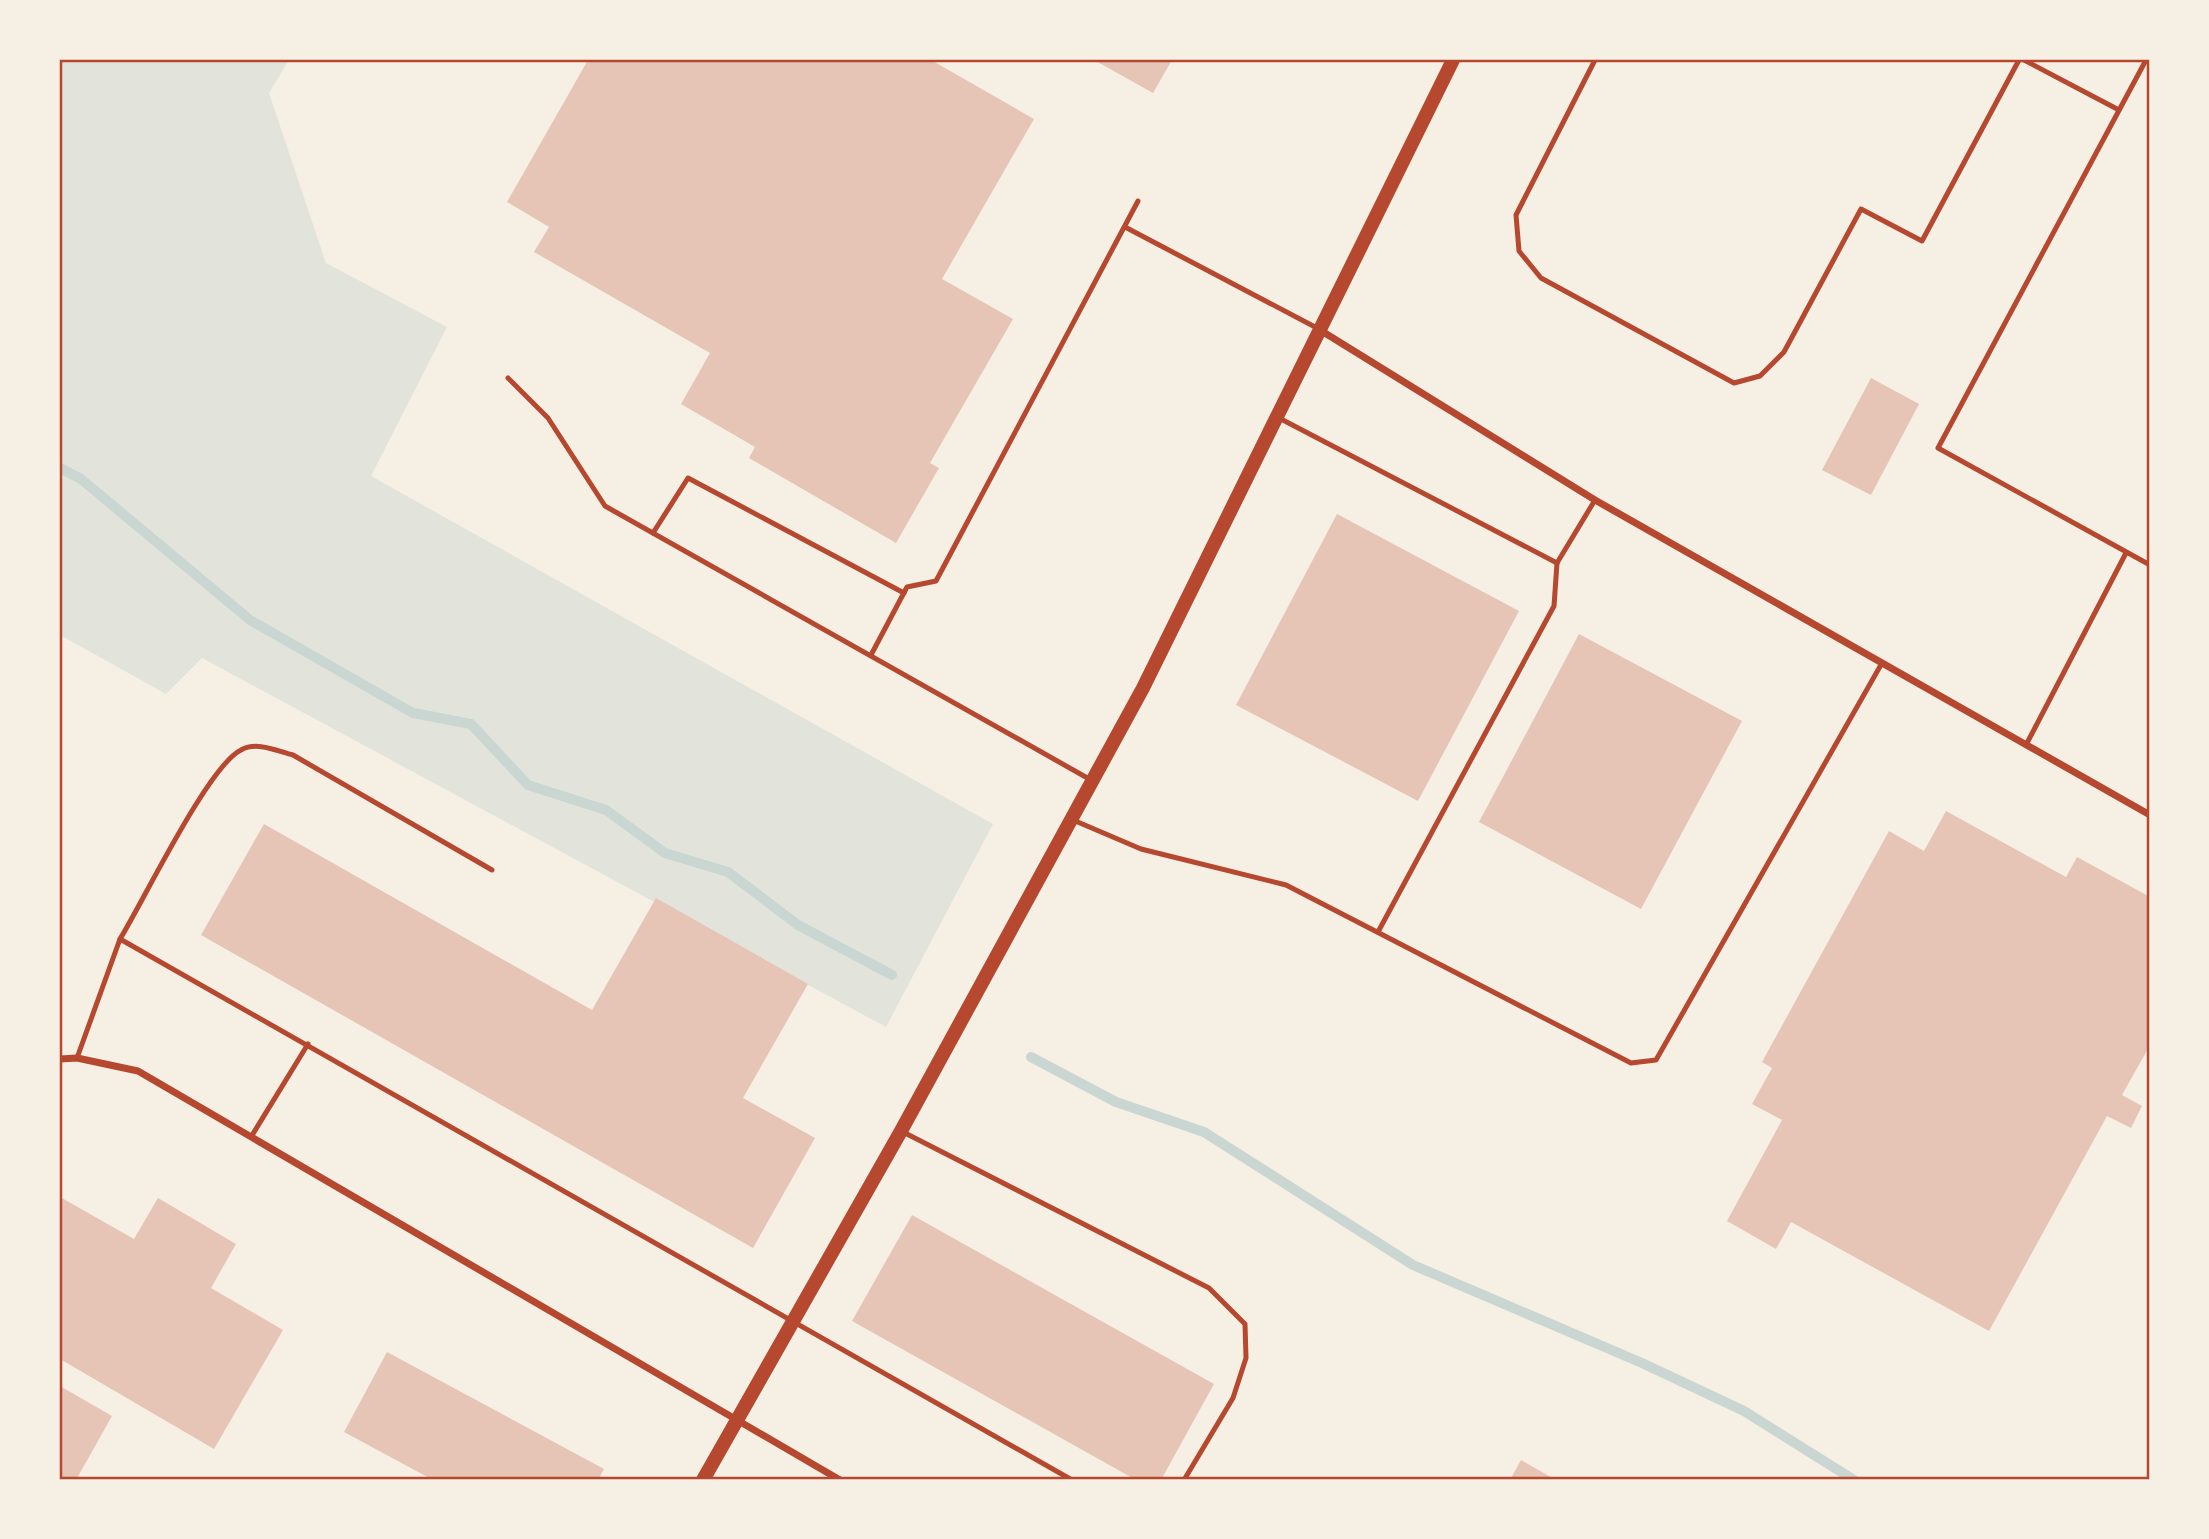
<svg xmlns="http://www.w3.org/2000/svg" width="2209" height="1539" font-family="'Space Grotesk',sans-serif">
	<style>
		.green { fill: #e2e4dc }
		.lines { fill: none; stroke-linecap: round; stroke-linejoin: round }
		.stream { stroke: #c9d6d2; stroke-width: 10 }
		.building { fill: #e6c5b7 }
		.service { stroke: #b5482f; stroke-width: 5 }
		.minor { stroke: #b5482f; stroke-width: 7 }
		.secondary { stroke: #b5482f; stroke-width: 14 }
		.neatline { fill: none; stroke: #b5482f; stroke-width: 2.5 }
	</style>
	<rect width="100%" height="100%" fill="#f6efe4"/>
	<path class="green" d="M60,60H289L269,93L326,263L447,327L371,476L993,824L886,1027L202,658L166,694L60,635Z"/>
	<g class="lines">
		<g class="stream">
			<path d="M60,468L81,479L250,620L413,713L471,724L528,785L606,810L665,853L728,872L798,925L892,975"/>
			<path d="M1031,1057L1116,1102L1204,1132L1413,1265L1642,1363L1744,1411L1854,1480"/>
		</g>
	</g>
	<g class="building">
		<path d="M588,60H931L1034,119L942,279L1013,319L930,463L939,468L896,543L749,458L755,447L681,404L710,353L534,252L549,227L507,202Z"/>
		<path d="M1094,60H1172L1153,93Z"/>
		<path d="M1871,378L1919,404L1871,495L1822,470Z"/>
		<path d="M1337,514L1519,611L1418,801L1236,705Z"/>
		<path d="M1579,634L1742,721L1641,909L1479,822Z"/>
		<path d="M1946,811L2066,877L2077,857L2150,897V1045L2122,1095L2142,1106L2131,1128L2107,1116L1989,1331L1791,1222L1776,1249L1727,1221L1782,1120L1752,1104L1772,1068L1762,1062L1889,831L1924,851Z"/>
		<path d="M264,824L592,1010L656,898L808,984L743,1098L815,1138L753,1248L201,935Z"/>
		<path d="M60,1197L134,1239L158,1198L236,1244L211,1288L283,1330L214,1449L60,1359Z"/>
		<path d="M912,1215L1214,1384L1161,1480H1136L852,1321Z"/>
		<path d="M387,1352L604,1469L598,1480H433L344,1432Z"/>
		<path d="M60,1386L112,1416L76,1480H60Z"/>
		<path d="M1521,1460L1556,1480H1510Z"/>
	</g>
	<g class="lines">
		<g class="service">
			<path d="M1595,60L1516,215L1519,251L1541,278L1734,383L1760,376L1784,352L1861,209L1922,241L2019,60"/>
			<path d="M2024,60L2119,110"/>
			<path d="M2146,60L1938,448L2150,565"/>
			<path d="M1125,227L1317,328"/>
			<path d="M508,378L548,418L605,506L1091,780"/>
			<path d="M1279,418L1557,563L1595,500"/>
			<path d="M653,533L688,478L904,593"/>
			<path d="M871,655L907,587L936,581L1138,201"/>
			<path d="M2026,745L2126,553"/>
			<path d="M1073,820L1141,849L1286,885L1631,1063L1656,1060L1882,663"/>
			<path d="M1378,932L1554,606L1557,563"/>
			<path d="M120,939C143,902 208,766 241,750C257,741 277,751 293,755L492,870"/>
			<path d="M77,1058L120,939L1072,1480"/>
			<path d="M903,1132L1209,1288L1245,1324L1246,1358L1233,1398L1184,1480"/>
			<path d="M251,1137L308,1044"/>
		</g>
		<g class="minor">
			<path d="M1320,330L1595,500L2150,815"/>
			<path d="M60,1059L77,1058L138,1071L840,1480"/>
		</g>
		<path class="secondary" d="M703,1480L901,1131L1143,688L1453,60"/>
	</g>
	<rect width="2209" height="1539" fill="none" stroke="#f6efe4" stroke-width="122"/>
	<rect x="61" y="61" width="2087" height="1417" class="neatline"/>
</svg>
